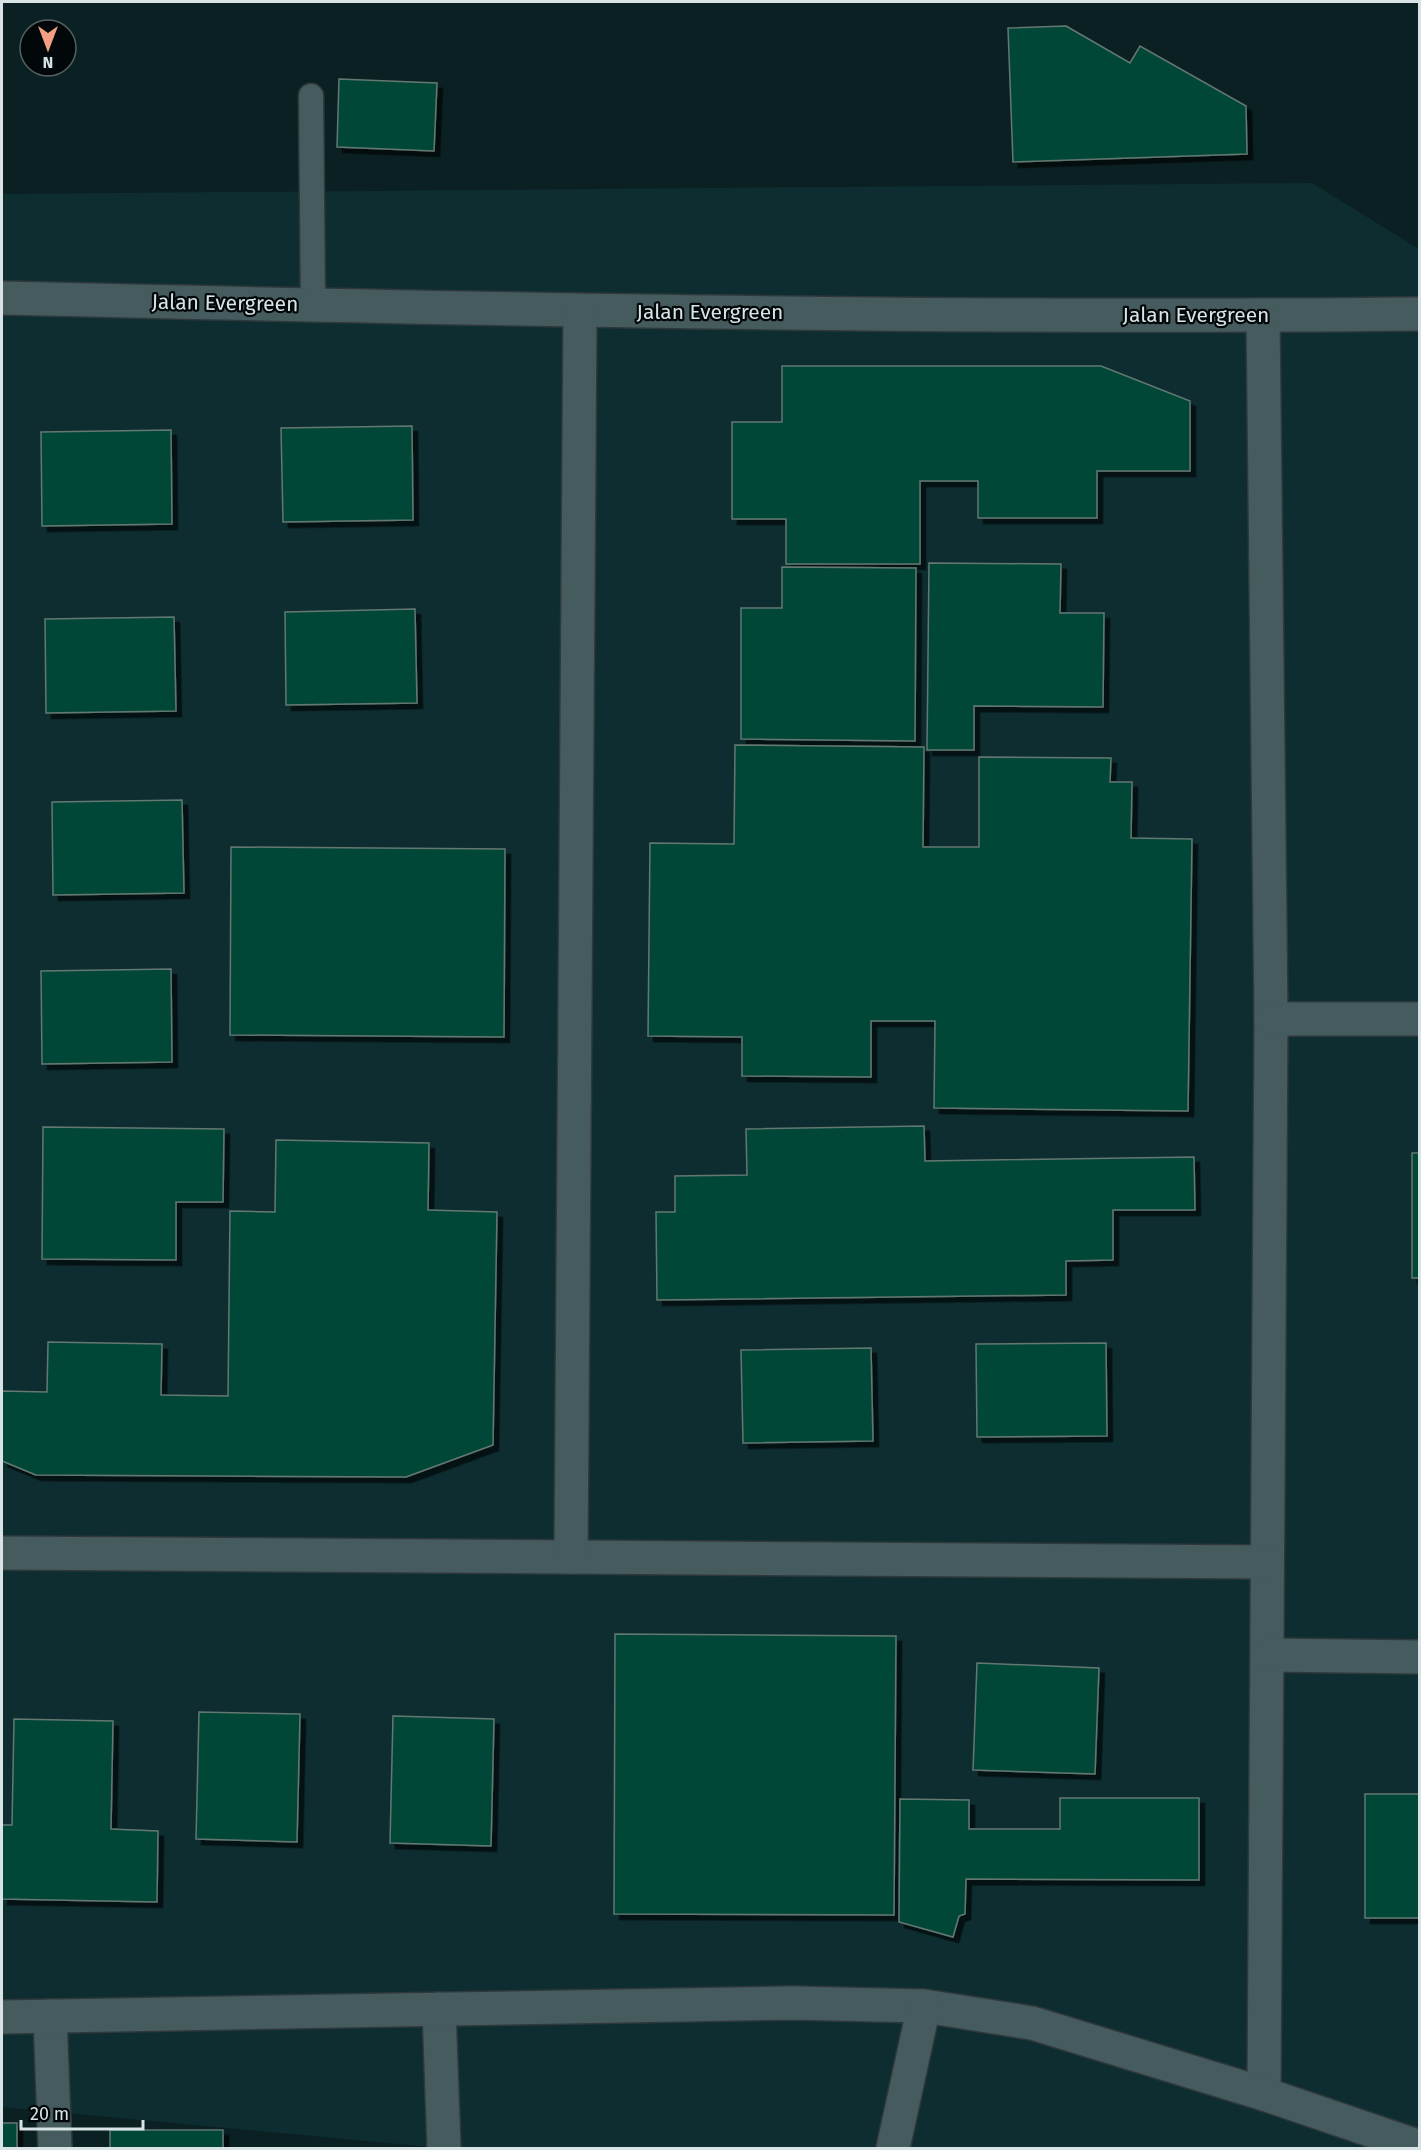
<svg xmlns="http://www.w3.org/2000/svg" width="1421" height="2150" font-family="'Fira Sans',sans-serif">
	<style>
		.built { fill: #0d2d31 }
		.building { fill: #034738; stroke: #637871; stroke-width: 1.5; filter: url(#shadow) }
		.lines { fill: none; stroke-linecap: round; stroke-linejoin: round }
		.lane-casing { stroke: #2f393c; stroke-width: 27 }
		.street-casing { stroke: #2f393c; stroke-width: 36 }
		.lane { stroke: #455b5e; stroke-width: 24 }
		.street { stroke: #455b5e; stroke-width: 33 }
		.labels { text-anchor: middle; stroke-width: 4.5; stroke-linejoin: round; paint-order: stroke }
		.street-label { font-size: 21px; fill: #d7e3e4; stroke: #020809 }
	</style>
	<defs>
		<filter id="shadow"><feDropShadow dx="5.5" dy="5.5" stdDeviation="0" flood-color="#0009"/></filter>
	</defs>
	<rect width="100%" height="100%" fill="#0b2022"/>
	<path class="built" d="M1312,183L1419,249V2148H441L2,2107V194Z"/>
	<g class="building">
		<path d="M1066,26L1130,63L1140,46L1246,106L1247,154L1013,162L1008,28Z"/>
		<path d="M339,79L437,83L434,151L337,147Z"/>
		<path d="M782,366H1101L1190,401V471H1097V518H978V481H920V564H786V519H732V422H782Z"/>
		<path d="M412,426L413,520L283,522L281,428Z"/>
		<path d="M171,430L172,524L42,526L41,432Z"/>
		<path d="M929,563L1061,564L1060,613H1104L1103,707L974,706V750H927Z"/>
		<path d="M782,567L916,568L915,741L741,739V608H782Z"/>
		<path d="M415,609L417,703L286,705L285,612Z"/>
		<path d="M174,617L176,711L46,713L45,619Z"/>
		<path d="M735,745L924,747L923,847H979V757L1111,758L1110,782H1132L1131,838L1192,839L1188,1111L934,1108L935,1021H871V1077L742,1076V1037L648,1036L650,843L734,844Z"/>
		<path d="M182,800L184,893L53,895L52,802Z"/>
		<path d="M231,847L505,849L504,1037L230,1035Z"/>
		<path d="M171,969L172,1062L42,1064L41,971Z"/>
		<path d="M924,1126L925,1161L1194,1157L1195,1210H1113V1260L1066,1261V1295L657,1300L656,1212H675V1176L747,1175L746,1129Z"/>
		<path d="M43,1127L224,1129L223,1202H176V1260L42,1259Z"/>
		<path d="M276,1140L429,1143L428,1210L497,1212L493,1445L406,1477L36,1475L2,1461V1391L47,1392L48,1342L162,1344L161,1395L228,1396L230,1211L275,1212Z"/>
		<rect x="1412" y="1153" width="8" height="125"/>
		<path d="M1106,1343L1107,1436L977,1437L976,1344Z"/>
		<path d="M871,1348L873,1441L743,1443L741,1350Z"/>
		<path d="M615,1634L896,1636L894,1915L614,1914Z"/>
		<path d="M977,1663L1099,1668L1095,1774L973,1770Z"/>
		<path d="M199,1712L300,1714L297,1842L196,1839Z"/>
		<path d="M393,1716L494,1719L491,1846L390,1843Z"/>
		<path d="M14,1719L113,1721L111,1829L158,1831L157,1902L2,1899V1825H12Z"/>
		<rect x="1365" y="1794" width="55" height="124"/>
		<path d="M1060,1798H1199V1880L966,1879L965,1914L959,1916L953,1937L899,1922L900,1799L969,1800V1829H1060Z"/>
		<rect x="2" y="2123" width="15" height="25"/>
		<rect x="110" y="2130" width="113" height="18"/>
	</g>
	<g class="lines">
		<defs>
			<path id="lane" d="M311,96L313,305"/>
			<g id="street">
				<path d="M2,298C474,309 947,319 1420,314"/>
				<path d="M1263,316L1271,1019L1264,2094"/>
				<path d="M1271,1019H1420"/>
				<path d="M2,1553L1267,1562"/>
				<path d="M571,1557L580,311"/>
				<path d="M1268,1655L1420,1657"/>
				<path d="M439,2009L444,2148"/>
				<path d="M50,2016L55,2148"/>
				<path d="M2,2017L792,2003L924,2006L1032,2023L1264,2094L1420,2147"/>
				<path d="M893,2148L924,2006"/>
			</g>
		</defs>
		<use href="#lane" class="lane-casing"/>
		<use href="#street" class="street-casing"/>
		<use href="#lane" class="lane"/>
		<use href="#street" class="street"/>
	</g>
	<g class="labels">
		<g class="street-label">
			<text transform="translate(225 303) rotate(1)" y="7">Jalan Evergreen</text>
			<text x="710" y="319">Jalan Evergreen</text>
			<text x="1196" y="322">Jalan Evergreen</text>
		</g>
	</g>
	<rect width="1421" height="2150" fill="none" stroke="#d7e3e4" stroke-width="6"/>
	<g transform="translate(48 48) rotate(180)"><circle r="28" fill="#020809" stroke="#576061" stroke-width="1.5"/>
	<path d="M0-4.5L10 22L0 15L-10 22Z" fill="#f2a081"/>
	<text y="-9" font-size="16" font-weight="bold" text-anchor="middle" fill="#d7e3e4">N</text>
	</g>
	<path d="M21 2120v9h122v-9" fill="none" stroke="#d7e3e4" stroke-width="3"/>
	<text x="30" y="2120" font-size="18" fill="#d7e3e4" stroke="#020809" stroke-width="4.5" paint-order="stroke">20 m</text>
</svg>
